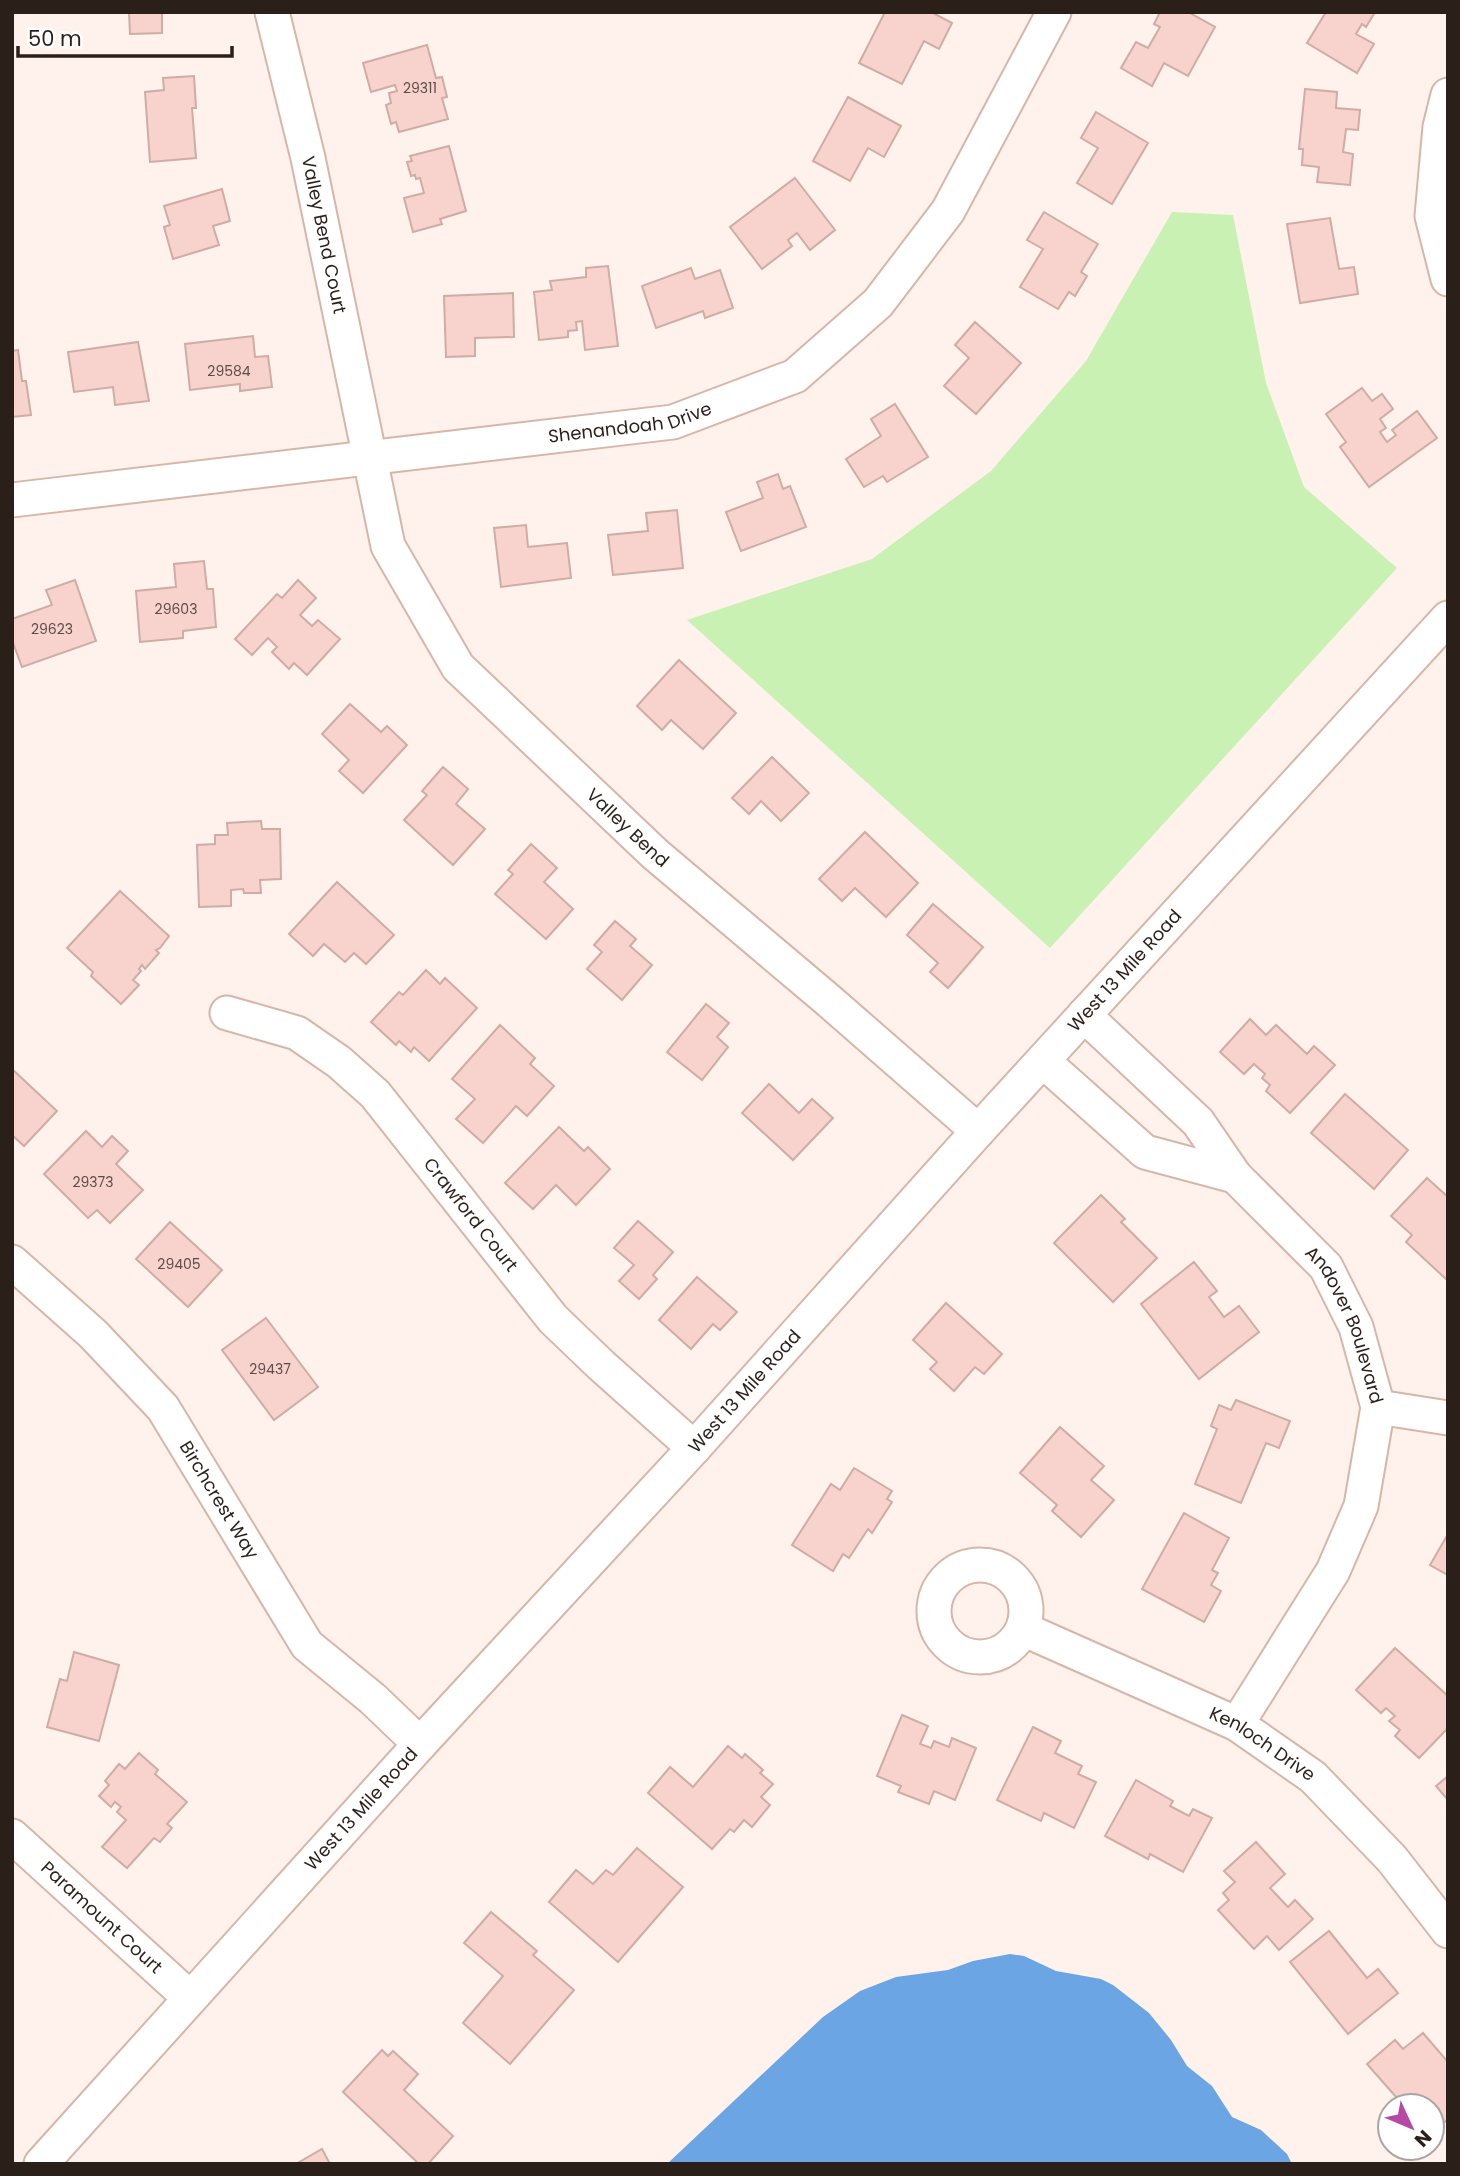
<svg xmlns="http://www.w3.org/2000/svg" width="1460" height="2176" font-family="Poppins,sans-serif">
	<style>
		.green { fill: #c8f1b3 }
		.water { fill: #6ba5e4 }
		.building { fill: #f8d3ce; stroke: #cfaca6; stroke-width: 2 }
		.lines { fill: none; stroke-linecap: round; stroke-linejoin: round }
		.minor-casing { stroke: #d7b6a9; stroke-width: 37 }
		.minor { stroke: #fff; stroke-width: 33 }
		.labels { text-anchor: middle; stroke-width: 6; stroke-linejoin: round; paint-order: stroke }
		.number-label { font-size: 14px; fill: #5e4c47 }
		.street-label { font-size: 18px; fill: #2b1f1a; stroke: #fff }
	</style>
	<rect width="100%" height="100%" fill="#fff1eb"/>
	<path class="green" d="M1172,212L1233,215L1266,383L1304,487L1397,568L1050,948L687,620L872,559L991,471L1086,361Z"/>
	<path class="water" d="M1010,1954L1024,1956L1056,1971L1101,1979L1113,1985L1149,2013L1171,2040L1187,2066L1212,2086L1232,2117L1261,2130L1287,2154L1292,2164H667L823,2017L860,1991L896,1977L948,1970L973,1961Z"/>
	<g class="building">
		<path d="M129,12H174L162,13V33L130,34Z"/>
		<path d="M885,12H931L952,23L939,49L924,41L902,84L859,63Z"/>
		<path d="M1160,12H1188L1215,27L1188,76L1164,63L1152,86L1121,68L1136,42L1148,48L1160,27L1154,24Z"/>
		<path d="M1326,12H1375L1366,27L1362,24L1356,34L1374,44L1357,73L1307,43Z"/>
		<path d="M427,45L436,78L442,77L447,97L442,98L448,119L399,132L396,122L391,124L386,105L391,103L389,93L397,91L395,85L371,92L363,63Z"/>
		<path d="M194,76L196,108H192L196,158L150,162L145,92L164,90L163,78Z"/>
		<path d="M1305,89L1337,92L1336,108L1360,110L1358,130L1346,129L1343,152L1353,154L1350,185L1317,182L1319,167L1302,165L1303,149H1299Z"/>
		<path d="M848,97L901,126L884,157L868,148L850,181L813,161Z"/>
		<path d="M1096,112L1148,143L1112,204L1077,183L1098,148L1081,138Z"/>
		<path d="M449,146L466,211L440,219L442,224L413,232L404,198L424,193L420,178L416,179L415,175L411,176L407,162L412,161L410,156Z"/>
		<path d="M795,178L835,230L810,250L797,233L788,240L792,246L762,269L730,227Z"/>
		<path d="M222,189L230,221L213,226L219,245L173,259L164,227L170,225L164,206Z"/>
		<path d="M1044,212L1098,244L1081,272L1087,276L1075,296L1069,292L1058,309L1020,287L1043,249L1027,240Z"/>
		<path d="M1330,218L1339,269L1354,267L1358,294L1300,303L1287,224Z"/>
		<path d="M608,266L618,346L585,350L582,321L576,322L577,330L568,331V337L539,340L534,292L552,290L550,281L586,277V268Z"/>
		<path d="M691,268L695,279L720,270L733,308L705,318L703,311L656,328L642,286Z"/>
		<path d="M513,293L514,337L475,338V356L446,357L444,296Z"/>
		<path d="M975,322L1021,363L976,414L944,386L969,358L955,345Z"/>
		<path d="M253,336L255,357L268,356L272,387L240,391V384L190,390L185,344Z"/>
		<path d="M138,342L149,401L115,405L113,387L74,392L68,352Z"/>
		<path d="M18,350L22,381H26L31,415L12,417V351Z"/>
		<path d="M1362,388L1372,401L1382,394L1393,409L1380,419L1386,428L1380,432L1387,442L1396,435L1392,430L1417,411L1437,438L1369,487L1340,447L1346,442L1326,414Z"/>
		<path d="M895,404L928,457L887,482L883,476L864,487L846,459L881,436L871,419Z"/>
		<path d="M778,474L783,489L790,486L806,527L741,551L726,512L763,498L757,482Z"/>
		<path d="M677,510L683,568L613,575L608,535L648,531L646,513Z"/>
		<path d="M526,525L528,547L567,543L571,578L501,587L494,528Z"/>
		<path d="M204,561L207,589H213L216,627L183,631V638L140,642L136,591L176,587L174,564Z"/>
		<path d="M75,580L96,641L22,667L12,640V619L52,605L46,590Z"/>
		<path d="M298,580L316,598L300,615L312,626L318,620L340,639L307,675L294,663L289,669L272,652L277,647L268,638L252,655L235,639L277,594L282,598Z"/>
		<path d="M679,660L736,713L703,749L671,720L662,730L637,706Z"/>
		<path d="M350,704L381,732L387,726L407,745L363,793L339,771L349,760L322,734Z"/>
		<path d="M772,757L809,793L781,821L761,801L749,814L732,798Z"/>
		<path d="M443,767L468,789L456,804L485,829L453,865L404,820L427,795L422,791Z"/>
		<path d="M261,821L262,829H280L281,879L260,880L261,893H244L243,889L231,890V906L199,907L197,845L215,844V835H228L227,823Z"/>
		<path d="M865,832L918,883L886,917L855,888L842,901L819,879Z"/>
		<path d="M531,844L557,868L544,882L573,909L546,939L495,894L513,874L508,870Z"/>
		<path d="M337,882L394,935L366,964L354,953L345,962L324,944L313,956L289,934Z"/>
		<path d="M120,891L169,936L160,948L156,950L159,953L145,969L142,965L139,969L141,971L133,980L139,985L121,1004L91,976L93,972L67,948Z"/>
		<path d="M933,904L983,947L948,988L930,972L938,963L907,935Z"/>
		<path d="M615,921L636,939L630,946L652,965L622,1000L587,969L602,952L594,945Z"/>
		<path d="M426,970L440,984L445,978L477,1008L429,1061L414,1047L411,1052L399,1041L396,1045L371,1022L399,992L403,995Z"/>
		<path d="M706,1004L729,1023L717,1037L728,1047L702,1080L667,1052Z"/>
		<path d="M1250,1019L1266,1035L1276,1025L1307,1054L1314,1046L1335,1065L1290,1113L1266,1091L1270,1085L1262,1078L1265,1074L1254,1064L1244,1074L1220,1052Z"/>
		<path d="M500,1025L535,1058L530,1064L554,1086L527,1116L516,1106L483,1143L456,1119L475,1099L452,1079Z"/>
		<path d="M12,1069L57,1111L24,1146L12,1135Z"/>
		<path d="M769,1084L799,1113L812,1099L833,1118L793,1160L742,1113Z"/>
		<path d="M1345,1094L1408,1150L1374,1189L1311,1133Z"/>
		<path d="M559,1127L584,1151L588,1147L610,1169L576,1205L556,1185L533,1209L505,1183Z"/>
		<path d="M86,1131L102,1147L112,1136L128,1151L116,1164L143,1190L110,1223L97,1210L88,1218L44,1174Z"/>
		<path d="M1427,1178L1448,1197L1447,1280L1406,1242L1412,1235L1391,1216Z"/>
		<path d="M1101,1195L1125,1219L1121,1222L1157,1258L1113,1302L1054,1243Z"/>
		<path d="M638,1221L673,1252L653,1275L657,1279L639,1299L619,1281L634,1265L614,1248Z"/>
		<path d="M170,1222L222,1270L188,1307L136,1259Z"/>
		<path d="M1194,1262L1217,1291L1209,1297L1224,1317L1239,1306L1259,1332L1199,1379L1141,1304Z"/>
		<path d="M697,1277L737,1312L720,1330L713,1324L691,1349L659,1320Z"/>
		<path d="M946,1303L1002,1354L984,1374L975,1367L954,1391L930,1369L937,1362L913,1340Z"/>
		<path d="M266,1318L318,1387L274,1420L222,1350Z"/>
		<path d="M1236,1400L1290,1421L1279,1448L1266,1443L1241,1503L1195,1484L1217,1429L1211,1426L1219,1405L1231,1410Z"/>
		<path d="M1060,1427L1104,1466L1091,1480L1114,1500L1081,1537L1052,1511L1057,1505L1020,1473Z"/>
		<path d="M854,1468L892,1491L887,1499L892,1502L872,1533L868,1529L849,1558L843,1554L833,1571L792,1545L831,1484L840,1490Z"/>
		<path d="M1184,1513L1229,1538L1212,1570L1218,1573L1211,1585L1221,1591L1204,1622L1142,1589Z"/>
		<path d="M1448,1534V1575L1430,1565Z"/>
		<path d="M1395,1648L1448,1696V1728L1419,1758L1395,1736L1400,1730L1389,1721L1395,1716L1386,1708L1381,1713L1356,1690Z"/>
		<path d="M74,1652L119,1665L99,1741L47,1727L60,1679L67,1681Z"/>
		<path d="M902,1715L928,1726L920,1744L931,1748L934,1741L949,1747L952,1738L976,1748L955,1800L934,1791L929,1804L898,1792L901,1786L877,1776Z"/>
		<path d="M1033,1727L1061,1741L1055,1753L1082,1766L1078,1774L1096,1782L1074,1828L1044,1813L1041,1821L997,1800Z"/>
		<path d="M728,1746L742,1758L745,1754L763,1770L760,1773L773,1784L761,1797L770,1805L752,1827L744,1820L734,1832L730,1829L712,1849L648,1793L670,1767L693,1787Z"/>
		<path d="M139,1753L158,1770L155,1774L187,1802L167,1824L172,1828L160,1842L154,1838L127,1868L102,1847L126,1820L117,1812L121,1807L115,1802L111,1807L99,1796L109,1785L105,1781L119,1764L125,1769Z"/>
		<path d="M1448,1776V1800L1436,1786Z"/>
		<path d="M1136,1780L1173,1801L1170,1806L1189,1816L1193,1809L1212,1818L1183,1872L1150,1854L1148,1859L1105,1836Z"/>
		<path d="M1256,1842L1285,1874L1270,1888L1288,1907L1295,1900L1313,1919L1279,1950L1267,1936L1254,1949L1218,1910L1229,1900L1223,1893L1235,1882L1224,1871Z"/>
		<path d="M637,1848L683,1887L618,1962L549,1902L576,1870L593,1884L606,1870L613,1875Z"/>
		<path d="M491,1912L537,1951L533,1955L574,1990L510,2064L463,2023L503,1976L464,1943Z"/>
		<path d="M1329,1931L1367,1978L1378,1969L1398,1993L1348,2034L1290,1962Z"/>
		<path d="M1423,2033L1448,2062V2119L1432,2133V2106H1404L1367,2064L1395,2040L1403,2049Z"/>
		<path d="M382,2050L388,2056L393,2051L418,2074L404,2090L453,2136L428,2164H419L343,2092Z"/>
		<path d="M322,2149L330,2164H296Z"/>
	</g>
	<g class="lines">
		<defs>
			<g id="minor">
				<path id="s1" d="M272,12L308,158L388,546L458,667L655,854L828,1000L978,1131"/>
				<path d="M1448,95L1440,127L1432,216L1448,279"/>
				<path id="s2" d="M12,500L673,422L795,376L878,303L948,211L1054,12"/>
				<path id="s3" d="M227,1013L297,1033L339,1062L375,1094L553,1319L601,1365L694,1448"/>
				<path id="s4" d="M1084,1015L1198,1122L1235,1176L1326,1267L1356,1327L1378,1407L1361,1506L1333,1571L1237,1724"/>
				<path d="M1043,1061L1145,1152L1235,1176"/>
				<path id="s5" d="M12,1262L93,1334L163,1408L307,1645L373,1699L420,1744"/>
				<path d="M1378,1407L1448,1418"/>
				<circle cx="980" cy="1611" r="46"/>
				<path id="s6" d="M1023,1629L1237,1724L1313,1777L1392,1859L1448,1931"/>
				<path id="s7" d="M12,1836L190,1998"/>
				<path id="s8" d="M41,2164L420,1744L694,1448L978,1131L1448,618"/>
			</g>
		</defs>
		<use href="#minor" class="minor-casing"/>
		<use href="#minor" class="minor"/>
	</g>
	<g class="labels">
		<g class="number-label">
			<text x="420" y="93">29311</text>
			<text x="229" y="376">29584</text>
			<text x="176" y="614">29603</text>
			<text x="52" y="634">29623</text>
			<text x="93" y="1187">29373</text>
			<text x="179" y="1269">29405</text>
			<text x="270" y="1374">29437</text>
		</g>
		<g class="street-label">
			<text dy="6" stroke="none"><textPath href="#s1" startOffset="229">Valley Bend Court</textPath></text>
			<text dy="6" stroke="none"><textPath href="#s2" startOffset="623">Shenandoah Drive</textPath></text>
			<text dy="6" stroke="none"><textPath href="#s1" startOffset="920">Valley Bend</textPath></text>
			<text dy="6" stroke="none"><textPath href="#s8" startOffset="1612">West 13 Mile Road</textPath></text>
			<text dy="6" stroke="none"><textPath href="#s3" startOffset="326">Crawford Court</textPath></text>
			<text dy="6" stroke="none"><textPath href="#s4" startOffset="411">Andover Boulevard</textPath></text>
			<text dy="6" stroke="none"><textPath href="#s8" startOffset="1045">West 13 Mile Road</textPath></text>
			<text dy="6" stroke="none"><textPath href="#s5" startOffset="318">Birchcrest Way</textPath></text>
			<text dy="6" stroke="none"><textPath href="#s6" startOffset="266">Kenloch Drive</textPath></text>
			<text dy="6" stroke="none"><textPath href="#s8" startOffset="478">West 13 Mile Road</textPath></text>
			<text dy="6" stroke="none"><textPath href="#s7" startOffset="121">Paramount Court</textPath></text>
		</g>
	</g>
	<rect width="1460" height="2176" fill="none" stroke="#2b1f1a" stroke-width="28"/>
	<g transform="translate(1411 2127) rotate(134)"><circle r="33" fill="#ffffff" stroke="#aaa5a3" stroke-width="2"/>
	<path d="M0-5L12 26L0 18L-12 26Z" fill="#b649a7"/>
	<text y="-10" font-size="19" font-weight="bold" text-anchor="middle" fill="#2b1f1a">N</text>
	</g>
	<path d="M18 46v10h214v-10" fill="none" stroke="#2b1f1a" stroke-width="3.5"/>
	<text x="28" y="46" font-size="21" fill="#2b1f1a" stroke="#ffffff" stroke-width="5" paint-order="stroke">50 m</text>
</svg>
